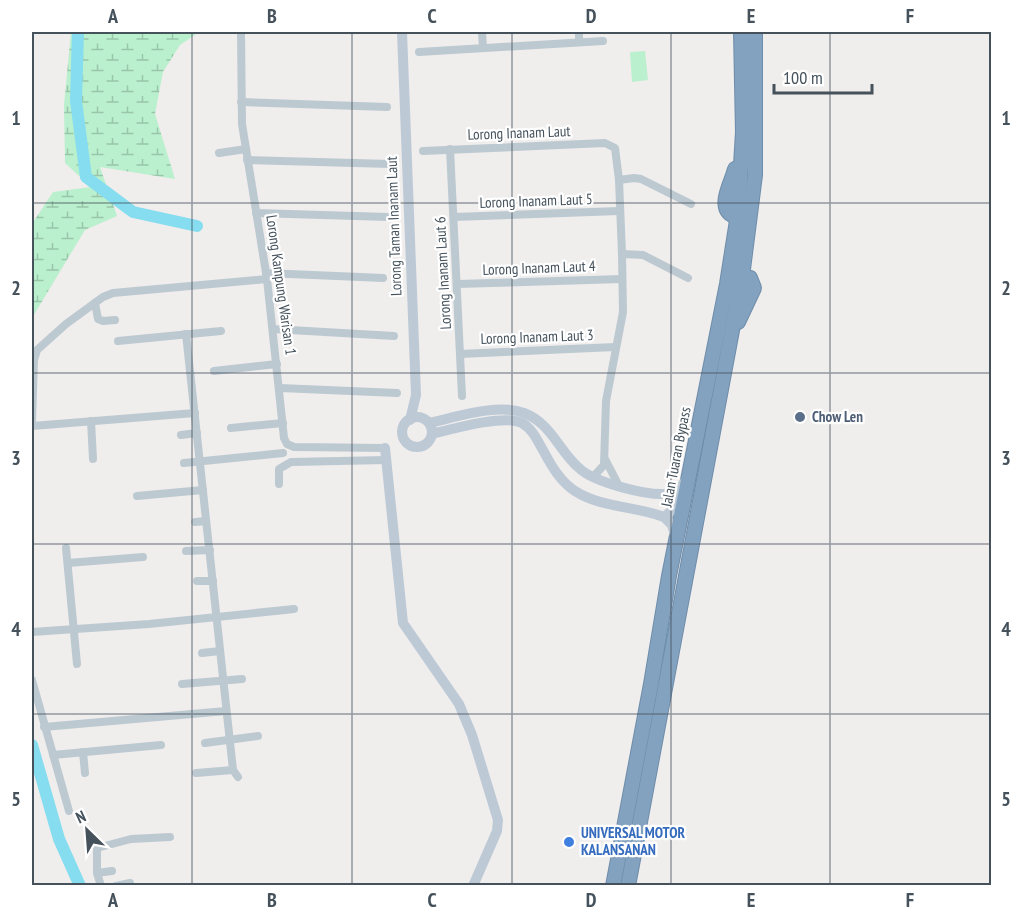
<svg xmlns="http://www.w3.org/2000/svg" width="1023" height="917" font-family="'PT Sans Narrow',sans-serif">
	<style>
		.wetland { fill: url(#wetland-marsh) }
		.green { fill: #baf0cd }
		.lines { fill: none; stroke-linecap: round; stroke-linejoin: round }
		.river { stroke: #85ddef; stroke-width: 12 }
		.highway-casing { stroke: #6e8daa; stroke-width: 16 }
		.street { stroke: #bdc9d0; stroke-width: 8 }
		.secondary { stroke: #bdcad6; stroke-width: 10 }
		.highway { stroke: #83a2bf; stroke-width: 14 }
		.grid { fill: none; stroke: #45525c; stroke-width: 1.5; stroke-opacity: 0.55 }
		.service-dot { fill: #5c6f8a; stroke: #fff; stroke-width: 2 }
		.shop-dot { fill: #3f7fe0; stroke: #fff; stroke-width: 2 }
		.labels { text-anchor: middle; stroke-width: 4.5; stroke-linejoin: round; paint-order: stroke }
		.street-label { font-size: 15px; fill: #45525c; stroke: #fff }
		.service-label { font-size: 15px; font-weight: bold; fill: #4e5e75; stroke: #fff; text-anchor: start }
		.shop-label { font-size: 15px; font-weight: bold; fill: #366cbe; stroke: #fff; text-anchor: start }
		.neatline { fill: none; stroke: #45525c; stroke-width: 2 }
		.grid-label { font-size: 20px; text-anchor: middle; font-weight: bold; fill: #45525c }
	</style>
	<defs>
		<pattern id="wetland-marsh" width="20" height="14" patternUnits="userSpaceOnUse" patternTransform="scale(1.5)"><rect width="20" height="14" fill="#baf0cd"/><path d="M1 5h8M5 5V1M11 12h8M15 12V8" fill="none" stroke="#99c5aa"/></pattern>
	</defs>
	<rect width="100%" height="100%" fill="#f0eded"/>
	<path class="wetland" d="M71,32H199L180,45L163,72L155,114L175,179L100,167L117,216L85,230L32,318V224L53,192L91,187L65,163L64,105Z"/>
	<path class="green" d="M645,51L648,80L632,82L630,52Z"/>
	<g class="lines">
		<g class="river">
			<path d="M78,32L76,101L86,177L133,212L197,226"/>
			<path d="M32,745L59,839L80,886"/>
		</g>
		<defs>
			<g id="highway">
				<path d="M735,169C732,182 717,206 732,215L741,212L744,208"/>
				<path d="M734,281L742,277L750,278L754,288L738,322"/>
				<path d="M613,886L651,684L669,576L727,284L738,214L743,132L741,32"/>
				<path d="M628,886L742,277L755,175V32"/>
			</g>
		</defs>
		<use href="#highway" class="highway-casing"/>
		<g class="street">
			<path d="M241,32L242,124L267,279L284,438L287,444L294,447L385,448"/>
			<path d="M482,32L483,48"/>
			<path d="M579,32V42"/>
			<path d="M419,52L603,41"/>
			<path d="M241,102L387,107"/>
			<path d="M450,149L462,396"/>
			<path d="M423,151L605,143L615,148L619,180L622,254L623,312L606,401L604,465L593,477"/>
			<path d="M219,153L246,149"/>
			<path d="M247,160L391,164"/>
			<path d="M619,180L634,178L641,179L691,204"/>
			<path d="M256,213L388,217"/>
			<path d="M454,217L619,211"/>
			<path d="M622,254L643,255L688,278"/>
			<path d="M266,273L383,278"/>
			<path d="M457,284L622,279"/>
			<path d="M95,303L98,319L103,321L115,320"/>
			<path d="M273,329L394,336"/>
			<path d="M186,334L233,770L238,777"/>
			<path d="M118,341L221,331"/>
			<path d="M460,354L615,347"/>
			<path d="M214,371L277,364"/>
			<path d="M280,388L397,393"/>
			<path d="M32,421L34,360L37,350L66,324L103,297L113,293L267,279"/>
			<path d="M91,421L93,459"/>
			<path d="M32,426L195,413"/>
			<path d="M231,428L283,423"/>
			<path d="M181,435L197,433"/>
			<path d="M605,459L619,486"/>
			<path d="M184,463L283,453"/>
			<path d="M279,484V469L291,462L387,460"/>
			<path d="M137,496L203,490"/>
			<path d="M195,522L206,521"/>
			<path d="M66,548L77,664"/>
			<path d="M186,551L210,550"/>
			<path d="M68,563L143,557"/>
			<path d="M197,581H213"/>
			<path d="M32,632L149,624L294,609"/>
			<path d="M202,653L220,651"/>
			<path d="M32,680L69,811"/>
			<path d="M182,684L242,679"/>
			<path d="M44,727L226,711"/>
			<path d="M205,743L258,736"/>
			<path d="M83,752L85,773"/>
			<path d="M53,755L161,745"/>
			<path d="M196,773L233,770"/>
			<path d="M97,873L112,871"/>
			<path d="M101,886L97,873V848L131,839L170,837"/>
			<path d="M116,886L130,883"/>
		</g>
		<g class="secondary">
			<path d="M402,32L416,395L410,420"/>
			<circle cx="417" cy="432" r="15"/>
			<path d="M429,423C456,417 498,403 524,413C551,423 559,451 579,468C593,482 652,498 671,493C679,491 683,484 688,478"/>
			<path d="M432,434C452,429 504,414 522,423C533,429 538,442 544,452C552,467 561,482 575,491C601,508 636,506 664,517L672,525L676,539"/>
			<path d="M385,448L403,623L459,704L472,735L498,820L497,831L473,886"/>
			<path d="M664,517L675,508L672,493"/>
		</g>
		<use href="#highway" class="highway"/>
	</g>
	<path class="grid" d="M192,32V886M352,32V886M512,32V886M671,32V886M830,32V886M32,203H992M32,373H992M32,544H992M32,714H992"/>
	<circle class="service-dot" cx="800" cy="417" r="6"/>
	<circle class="shop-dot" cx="569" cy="842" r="6"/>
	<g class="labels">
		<g class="street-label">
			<text transform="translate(519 133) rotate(-2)" y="5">Lorong Inanam Laut</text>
			<text transform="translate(536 201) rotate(-2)" y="5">Lorong Inanam Laut 5</text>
			<text transform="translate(394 226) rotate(-92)" y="5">Lorong Taman Inanam Laut</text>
			<text transform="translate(539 268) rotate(-2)" y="5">Lorong Inanam Laut 4</text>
			<text transform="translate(443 273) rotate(-93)" y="5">Lorong Inanam Laut 6</text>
			<text transform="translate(281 285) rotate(82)" y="5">Lorong Kampung Warisan 1</text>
			<text transform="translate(537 337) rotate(-2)" y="5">Lorong Inanam Laut 3</text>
			<text transform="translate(676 457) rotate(-79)" y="5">Jalan Tuaran Bypass</text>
		</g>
		<g class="service-label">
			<text x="812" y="422">Chow Len</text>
		</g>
		<g class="shop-label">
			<text x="581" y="838">UNIVERSAL MOTOR<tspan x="581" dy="17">KALANSANAN</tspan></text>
		</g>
	</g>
	<rect width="1023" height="917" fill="none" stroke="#ffffff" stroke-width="66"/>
	<g transform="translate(87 830) rotate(335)" stroke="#ffffff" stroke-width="4.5" paint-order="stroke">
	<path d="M0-4.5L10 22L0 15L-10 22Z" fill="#45525c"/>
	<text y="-9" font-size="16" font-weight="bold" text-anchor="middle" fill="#45525c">N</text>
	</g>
	<path d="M774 84v9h98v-9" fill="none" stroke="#45525c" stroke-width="3"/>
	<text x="783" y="84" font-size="18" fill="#45525c" stroke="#ffffff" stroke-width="4.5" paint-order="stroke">100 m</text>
	<rect x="33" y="33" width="957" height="851" class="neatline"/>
	<g class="grid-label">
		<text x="113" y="23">A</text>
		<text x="272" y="23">B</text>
		<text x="432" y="23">C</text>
		<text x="591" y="23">D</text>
		<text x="751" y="23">E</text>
		<text x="910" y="23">F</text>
		<text x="16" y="125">1</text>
		<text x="1006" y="125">1</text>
		<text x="16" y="295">2</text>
		<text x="1006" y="295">2</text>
		<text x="16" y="465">3</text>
		<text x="1006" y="465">3</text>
		<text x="16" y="636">4</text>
		<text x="1006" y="636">4</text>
		<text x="16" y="806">5</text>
		<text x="1006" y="806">5</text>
		<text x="113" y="907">A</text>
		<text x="272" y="907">B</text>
		<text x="432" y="907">C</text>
		<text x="591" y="907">D</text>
		<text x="751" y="907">E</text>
		<text x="910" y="907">F</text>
	</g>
</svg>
